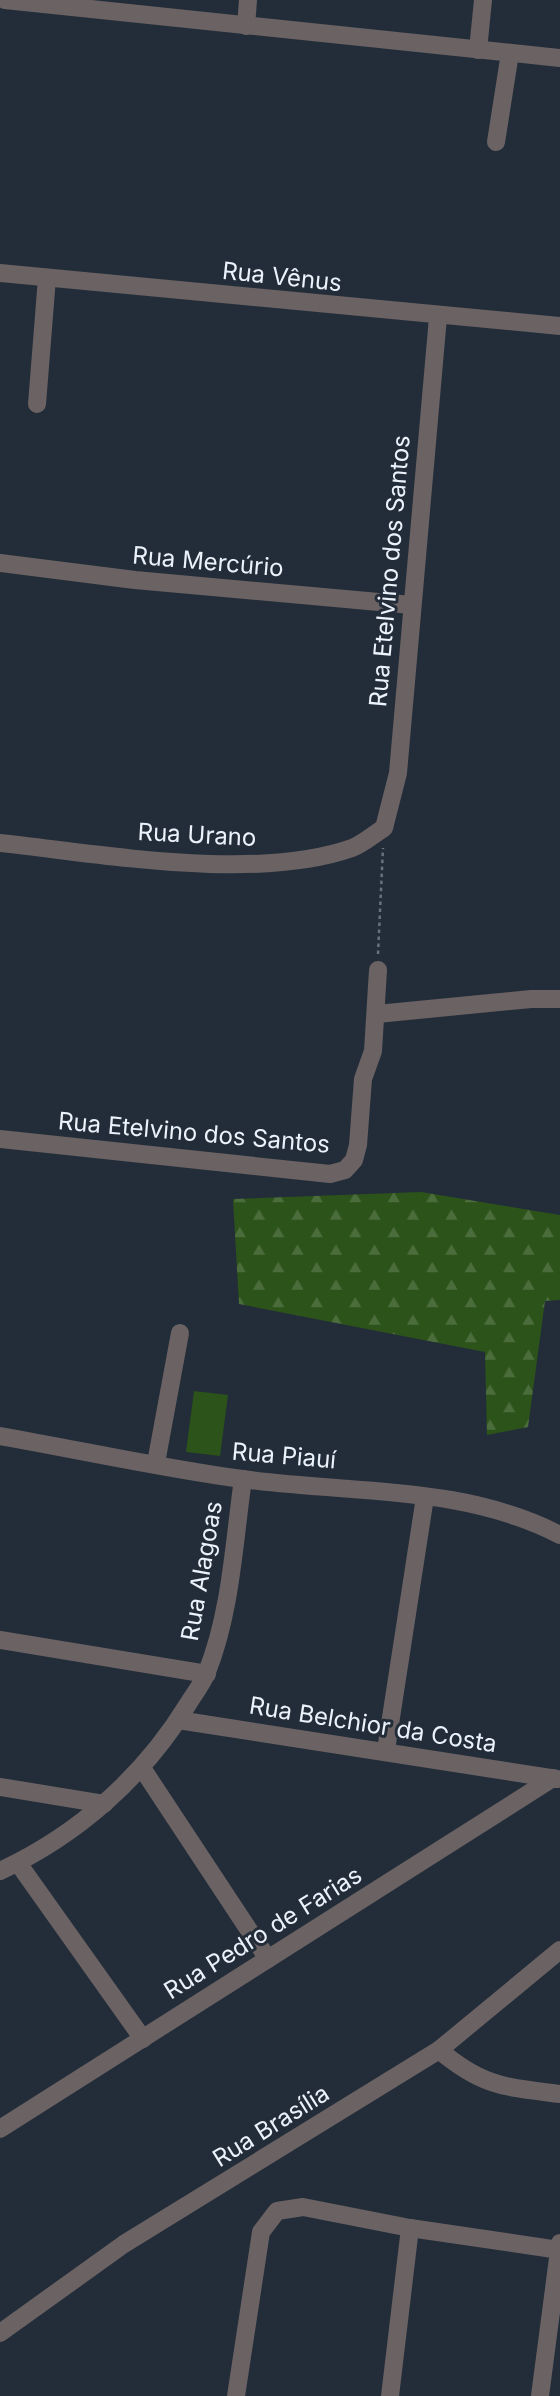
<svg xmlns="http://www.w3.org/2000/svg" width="560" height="2396" font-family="Inter,sans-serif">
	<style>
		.forest { fill: url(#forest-firs) }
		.pitch { fill: #2c5319 }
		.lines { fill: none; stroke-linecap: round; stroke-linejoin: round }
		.path { stroke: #69717c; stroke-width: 2.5; stroke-dasharray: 3.5 3.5; stroke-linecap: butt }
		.minor { stroke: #6b6263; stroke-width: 18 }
		.labels { text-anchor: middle; stroke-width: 6; stroke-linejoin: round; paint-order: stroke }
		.street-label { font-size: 24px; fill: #ecf2fb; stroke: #232d39 }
	</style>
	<defs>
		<pattern id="forest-firs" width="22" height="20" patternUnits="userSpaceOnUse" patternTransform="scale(1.75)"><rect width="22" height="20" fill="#2c5319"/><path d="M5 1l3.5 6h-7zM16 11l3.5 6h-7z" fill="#4b6c3b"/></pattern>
	</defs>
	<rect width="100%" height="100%" fill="#232d39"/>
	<path class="forest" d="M421,1192L560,1215V1300L545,1301L528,1427L487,1435L485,1352L239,1304L233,1199Z"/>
	<path class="pitch" d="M194,1391L228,1395L220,1456L186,1452Z"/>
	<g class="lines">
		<path class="path" d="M378,954L383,848"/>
		<g class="minor">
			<path d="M5,0L560,58"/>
			<path d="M246,26L248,0"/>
			<path d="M478,50L483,0"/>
			<path d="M496,142L510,53"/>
			<path d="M0,273L560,326"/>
			<path d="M37,404L47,278"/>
			<path d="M0,563L135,580L412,605"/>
			<path d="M0,843C103,854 255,882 352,848C363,844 374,834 384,828L398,773L438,317"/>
			<path d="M377,1014L531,999H560"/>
			<path d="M0,1139L330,1174L345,1170L354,1160L358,1145L363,1079L373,1051L378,970"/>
			<path d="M0,1436C80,1450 161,1468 242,1479C348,1494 462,1484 560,1535"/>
			<path d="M156,1463L180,1333"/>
			<path d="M0,1640L207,1674"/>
			<path d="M178,1720L557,1779"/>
			<path d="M386,1750L425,1497"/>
			<path d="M142,1768L268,1959"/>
			<path d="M0,1787L104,1804"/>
			<path d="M18,1863L143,2039"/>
			<path d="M0,1871C78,1835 144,1776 188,1704C194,1694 203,1683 207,1672C231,1612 234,1542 243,1479"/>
			<path d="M439,2050C483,2087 505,2087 560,2094"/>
			<path d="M0,2129L553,1778"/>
			<path d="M0,2333L124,2244L439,2050L560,1950"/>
			<path d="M236,2396L261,2232L277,2211L303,2207L410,2228L560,2250"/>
			<path d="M390,2396L410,2228"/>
			<path d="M540,2396L560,2243"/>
		</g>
	</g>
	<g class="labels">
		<g class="street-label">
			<text transform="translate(282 277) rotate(6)" y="8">Rua Vênus</text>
			<text transform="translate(208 562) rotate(5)" y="8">Rua Mercúrio</text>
			<text transform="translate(390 571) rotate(-85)" y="8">Rua Etelvino dos Santos</text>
			<text transform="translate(197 835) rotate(3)" y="8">Rua Urano</text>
			<text transform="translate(194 1133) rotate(5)" y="8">Rua Etelvino dos Santos</text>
			<text transform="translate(284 1456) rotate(5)" y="8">Rua Piauí</text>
			<text transform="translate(202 1571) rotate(-80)" y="8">Rua Alagoas</text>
			<text transform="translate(373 1725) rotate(9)" y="8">Rua Belchior da Costa</text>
			<text transform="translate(263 1933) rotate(-32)" y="8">Rua Pedro de Farias</text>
			<text transform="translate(271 2126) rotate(-32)" y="8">Rua Brasília</text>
		</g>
	</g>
</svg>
